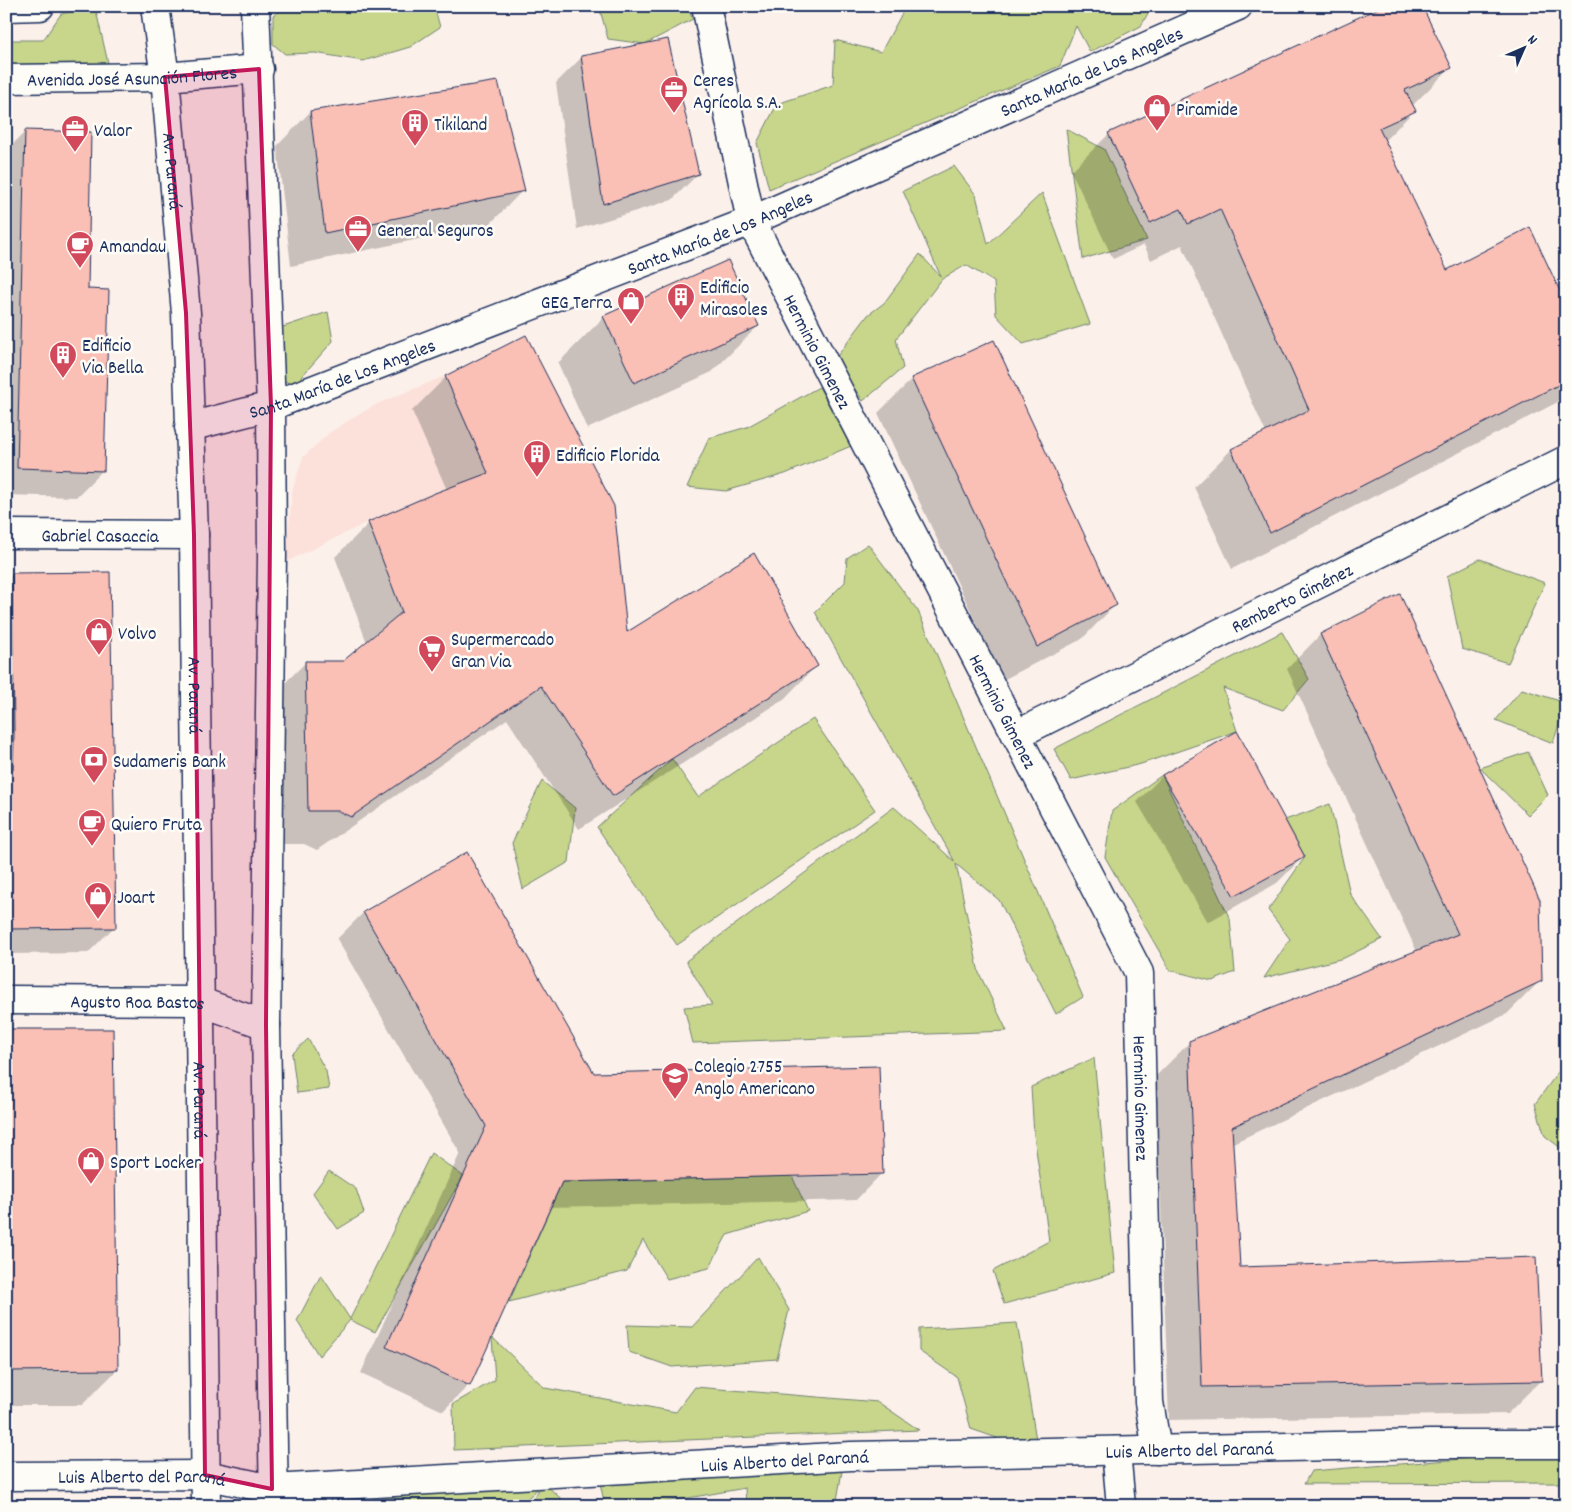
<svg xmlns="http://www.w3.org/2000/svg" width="1572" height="1512" font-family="Dekko,sans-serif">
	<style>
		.built { fill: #fbe1da }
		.green { fill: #c7d68a; stroke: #718274 }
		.shadow { fill: #0003 }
		.building { fill: #fabfb5; stroke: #1b2f5e }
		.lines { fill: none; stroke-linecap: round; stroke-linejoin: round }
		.minor-casing { stroke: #1b2f5e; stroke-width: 31 }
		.minor { stroke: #fdfcf7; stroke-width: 28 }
		.marked { fill: #c2185b; fill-opacity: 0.2; stroke: #c2185b; stroke-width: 4; stroke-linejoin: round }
		.labels { text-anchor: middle; stroke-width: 5; stroke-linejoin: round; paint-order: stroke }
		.street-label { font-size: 19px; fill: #1b2f5e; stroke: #fdfcf7 }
		.poi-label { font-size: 19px; fill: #1b2f5e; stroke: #fdfcf7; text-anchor: start }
	</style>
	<rect width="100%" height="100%" fill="#fcf0ea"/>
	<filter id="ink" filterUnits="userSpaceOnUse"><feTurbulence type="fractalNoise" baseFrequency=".02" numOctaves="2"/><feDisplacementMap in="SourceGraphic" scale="10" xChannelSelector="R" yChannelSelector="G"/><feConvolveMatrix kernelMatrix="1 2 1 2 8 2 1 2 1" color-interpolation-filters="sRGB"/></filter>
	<g filter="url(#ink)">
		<path class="built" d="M445,376L488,473L368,522L286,562L292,492L303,457L329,433L354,417L379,403Z"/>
		<g class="green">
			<path d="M95,6L108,63L6,74V40H43L61,14Z"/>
			<path d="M290,6H434L440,27L410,47L363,61L315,53L285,54L273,44V15Z"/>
			<path d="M599,6H686L693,19L645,44L608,39Z"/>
			<path d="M906,6H1152L1141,26L1090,52L1076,26L1060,66L769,189L757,143L777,104L833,85L835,40L881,52Z"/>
			<path d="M1066,129L1104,149L1147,240L1083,259Z"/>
			<path d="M954,166L976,195L988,244L1042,193L1090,324L1023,344L996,315L994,282L966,265L942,279L896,339L903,368L863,401L835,359L868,315L884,303L920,254L941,277L903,191Z"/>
			<path d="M328,312L333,341L294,385L277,378L274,330Z"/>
			<path d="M819,387L851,446L785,474L726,491L687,487L709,438L747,427Z"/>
			<path d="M868,544L918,611L1083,997L1056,1014L999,900L956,864L979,973L1007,1031L693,1043L684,1007L712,1005L686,961L894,807L955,862L815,612L845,582L847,558Z"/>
			<path d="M1480,559L1545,583L1508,663L1462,649L1447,576Z"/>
			<path d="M1282,632L1309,679L1283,710L1223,688L1237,731L1141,764L1071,780L1054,749Z"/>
			<path d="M1522,689L1566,703L1553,743L1496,720Z"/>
			<path d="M813,719L875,810L677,945L597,827L672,759L698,797Z"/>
			<path d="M1528,752L1548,795L1528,815L1480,768Z"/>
			<path d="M1162,775L1230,919L1235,972L1212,981L1170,970L1105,857L1112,811Z"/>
			<path d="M542,781L575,808L569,862L523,889L512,843Z"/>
			<path d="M1330,804L1350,894L1382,939L1344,958L1264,978L1290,939L1268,910L1305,857L1285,820Z"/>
			<path d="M308,1039L326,1071L329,1089L297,1093L292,1054Z"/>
			<path d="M1094,1058L1115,1273L1004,1304L993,1271L1049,1241L1034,1135L1031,1087Z"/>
			<path d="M1566,1061V1152L1545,1136L1535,1104Z"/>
			<path d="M431,1153L463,1176L375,1332L350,1320L319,1356L297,1321L321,1275L350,1319Z"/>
			<path d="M329,1171L356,1189L364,1213L338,1229L313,1193Z"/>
			<path d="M792,1176L808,1211L727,1235L709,1268L667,1279L643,1240L627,1271L509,1302L562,1182Z"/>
			<path d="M758,1257L789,1310L777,1359L672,1367L629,1352L627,1325L692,1327Z"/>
			<path d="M1017,1323L1038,1452L971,1429L957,1377L919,1351V1329Z"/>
			<path d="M492,1337L545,1388L676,1412L695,1387L878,1402L919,1430L454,1450L453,1404L495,1380Z"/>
			<path d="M1513,1455L1566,1456V1483L1304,1484L1311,1471Z"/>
			<path d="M842,1471L836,1506H746L745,1488L643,1506H605L600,1483Z"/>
			<path d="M544,1483L569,1506H529L542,1485L519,1506H380L365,1484Z"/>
		</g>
		<g class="shadow">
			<path d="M294,6H317L295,10Z"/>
			<path d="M1386,6L1450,68L1412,106L1414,111L1384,141L1446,272L1566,307V393L1556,403L1232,569L1194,487L1231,450L1266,433L1182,245L1151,260L1144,245L1113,259L1071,171L1109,134Z"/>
			<path d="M582,57L698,174L672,200L577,229L556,83Z"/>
			<path d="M310,112L523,190L490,224L291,266L277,146Z"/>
			<path d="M26,131L87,290L103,470L76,497L6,495V151Z"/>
			<path d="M604,317L758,326L712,372L587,429L558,363Z"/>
			<path d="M446,377L626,635L816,666L783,700L579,829L507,719L317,850L304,844H275L272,696L306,662H344L367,643L335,557L369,523L447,490L412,411Z"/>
			<path d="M912,379L1115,605L1082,639L1003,680L878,413Z"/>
			<path d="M13,574L114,927L88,953L6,954V581Z"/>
			<path d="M1399,596L1541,980L1507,1014L1231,1144L1239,1268L1541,1380L1507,1414L1169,1420L1156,1076L1190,1042L1417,952L1287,669L1320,635Z"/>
			<path d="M1237,732L1303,857L1277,883L1208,922L1137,802L1162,776Z"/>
			<path d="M467,854L593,1074L882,1173L856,1200L550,1207L469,1385L443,1411L361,1373L460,1153L337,939L363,913Z"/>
			<path d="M6,1035L117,1370L82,1405H6Z"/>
		</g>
		<g class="building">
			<path d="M1383,6H1422L1452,68L1405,90L1416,111L1379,128L1447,270L1530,227L1566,304V381L1270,533L1231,449L1309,410L1220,209L1188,224L1181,209L1150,223L1108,133Z"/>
			<path d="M668,39L699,174L603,204L581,56Z"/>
			<path d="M498,81L525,191L325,233L310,111Z"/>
			<path d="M25,130L91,132L88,289L109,290L104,471L17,468Z"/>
			<path d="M728,260L759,326L634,383L603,316Z"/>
			<path d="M526,335L614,506L627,632L754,553L818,666L613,796L541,686L351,817L338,811H308L305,661H343L402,612L368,522L435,493L488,473L445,376Z"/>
			<path d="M994,340L1117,605L1037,647L911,378Z"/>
			<path d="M110,572L116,928L6,929V770H13L14,734L12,573Z"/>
			<path d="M1400,594L1540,900L1542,981L1232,1127L1240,1267L1536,1257L1542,1381L1202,1387L1189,1041L1458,934L1320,634Z"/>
			<path d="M1237,731L1305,857L1234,896L1162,775Z"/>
			<path d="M467,852L594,1073L879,1066L883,1174L562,1182L470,1386L386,1347L486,1126L363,912Z"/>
			<path d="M6,1029H113L118,1370L6,1371Z"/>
		</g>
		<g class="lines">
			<defs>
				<g id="minor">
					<path id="s1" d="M155,6L165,77L186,313L194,535L206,1506"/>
					<path d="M255,6L271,406L272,555L266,1025L274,1506"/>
					<path id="s2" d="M706,6L751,221L1139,973L1149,1402L1157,1450"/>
					<path d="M6,7L40,6"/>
					<path id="s3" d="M6,79L165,77L259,69"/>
					<path id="s4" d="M189,427L271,406L751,221L1238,6"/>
					<path id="s5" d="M6,534L194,535"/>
					<path id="s6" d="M1016,735L1566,460"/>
					<path id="s7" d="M6,1000L198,1001L266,1025"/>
					<path d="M1116,1451L1121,1506"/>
					<path id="s8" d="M6,1476L205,1475L272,1489L851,1456L1430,1444H1566"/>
				</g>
			</defs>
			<use href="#minor" class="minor-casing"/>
			<use href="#minor" class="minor"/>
		</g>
	</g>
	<path class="marked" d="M259,69L271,406L266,1025L272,1489L205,1475L194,535L186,313L165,77Z"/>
	<defs>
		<symbol id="office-pin" viewBox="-11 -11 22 30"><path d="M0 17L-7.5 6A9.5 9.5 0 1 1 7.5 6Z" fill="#d1495b" stroke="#fdfcf7"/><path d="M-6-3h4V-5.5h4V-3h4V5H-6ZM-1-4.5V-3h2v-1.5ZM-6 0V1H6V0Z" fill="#fff"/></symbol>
		<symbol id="shop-pin" viewBox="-11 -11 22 30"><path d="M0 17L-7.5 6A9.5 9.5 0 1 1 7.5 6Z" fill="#d1495b" stroke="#fdfcf7"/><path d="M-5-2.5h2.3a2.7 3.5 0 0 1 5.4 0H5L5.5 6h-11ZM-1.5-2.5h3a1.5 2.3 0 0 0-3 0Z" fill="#fff"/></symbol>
		<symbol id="building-pin" viewBox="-11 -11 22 30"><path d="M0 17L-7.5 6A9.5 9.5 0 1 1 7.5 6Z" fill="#d1495b" stroke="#fdfcf7"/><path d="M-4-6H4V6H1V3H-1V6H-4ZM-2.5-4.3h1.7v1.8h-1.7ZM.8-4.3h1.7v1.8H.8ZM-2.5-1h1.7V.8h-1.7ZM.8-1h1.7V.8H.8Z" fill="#fff"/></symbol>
		<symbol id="cafe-pin" viewBox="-11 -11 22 30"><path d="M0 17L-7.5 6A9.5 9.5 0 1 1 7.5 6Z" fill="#d1495b" stroke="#fdfcf7"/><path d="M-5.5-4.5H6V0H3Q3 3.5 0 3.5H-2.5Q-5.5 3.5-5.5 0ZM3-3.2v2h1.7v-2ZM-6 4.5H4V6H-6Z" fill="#fff"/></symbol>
		<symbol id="supermarket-pin" viewBox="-11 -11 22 30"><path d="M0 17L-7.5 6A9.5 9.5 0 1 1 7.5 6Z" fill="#d1495b" stroke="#fdfcf7"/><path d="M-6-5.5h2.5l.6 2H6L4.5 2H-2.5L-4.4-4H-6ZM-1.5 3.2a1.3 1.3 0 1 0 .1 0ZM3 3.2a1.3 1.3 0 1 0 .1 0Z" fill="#fff"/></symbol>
		<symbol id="bank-pin" viewBox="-11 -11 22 30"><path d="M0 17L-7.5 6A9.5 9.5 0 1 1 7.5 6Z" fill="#d1495b" stroke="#fdfcf7"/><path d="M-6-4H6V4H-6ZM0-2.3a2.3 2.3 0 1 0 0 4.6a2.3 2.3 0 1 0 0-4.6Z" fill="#fff"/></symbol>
		<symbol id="school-pin" viewBox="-11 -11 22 30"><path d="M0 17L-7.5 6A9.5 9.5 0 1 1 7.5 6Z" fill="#d1495b" stroke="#fdfcf7"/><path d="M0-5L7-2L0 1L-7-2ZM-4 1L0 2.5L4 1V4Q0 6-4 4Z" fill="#fff"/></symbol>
	</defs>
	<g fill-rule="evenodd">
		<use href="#office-pin" x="658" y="74" width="32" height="43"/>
		<use href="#shop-pin" x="1141" y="92" width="32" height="43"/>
		<use href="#building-pin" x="399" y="107" width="32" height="43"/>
		<use href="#office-pin" x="59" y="113" width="32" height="43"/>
		<use href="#office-pin" x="342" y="213" width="32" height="43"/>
		<use href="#cafe-pin" x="64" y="229" width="32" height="43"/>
		<use href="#building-pin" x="665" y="281" width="32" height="43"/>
		<use href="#shop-pin" x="615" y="285" width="32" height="43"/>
		<use href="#building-pin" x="47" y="339" width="32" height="43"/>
		<use href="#building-pin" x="521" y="438" width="32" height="43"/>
		<use href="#shop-pin" x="83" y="616" width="32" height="43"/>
		<use href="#supermarket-pin" x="416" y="633" width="32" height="43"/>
		<use href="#bank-pin" x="78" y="744" width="32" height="43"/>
		<use href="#cafe-pin" x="76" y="807" width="32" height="43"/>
		<use href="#shop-pin" x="82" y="880" width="32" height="43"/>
		<use href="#school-pin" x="659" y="1060" width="32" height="43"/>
		<use href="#shop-pin" x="75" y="1145" width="32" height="43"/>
	</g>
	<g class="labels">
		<g class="street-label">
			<text dy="7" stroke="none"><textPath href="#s4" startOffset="971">Santa María de Los Angeles</textPath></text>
			<text dy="7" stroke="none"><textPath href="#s3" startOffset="126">Avenida José Asunción Flores</textPath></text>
			<text dy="7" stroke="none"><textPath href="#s1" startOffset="166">Av. Paraná</textPath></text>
			<text dy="7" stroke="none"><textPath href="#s4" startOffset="566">Santa María de Los Angeles</textPath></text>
			<text dy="7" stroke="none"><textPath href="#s2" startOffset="366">Herminio Gimenez</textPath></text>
			<text dy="7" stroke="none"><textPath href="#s4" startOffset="161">Santa María de Los Angeles</textPath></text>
			<text dy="7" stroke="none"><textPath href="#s5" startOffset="94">Gabriel Casaccia</textPath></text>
			<text dy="7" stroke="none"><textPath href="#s6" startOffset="308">Remberto Giménez</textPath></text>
			<text dy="7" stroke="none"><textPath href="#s1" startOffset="691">Av. Paraná</textPath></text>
			<text dy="7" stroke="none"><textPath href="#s2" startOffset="771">Herminio Gimenez</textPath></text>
			<text dy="7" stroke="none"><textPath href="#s7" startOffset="132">Agusto Roa Bastos</textPath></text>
			<text dy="7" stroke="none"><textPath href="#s2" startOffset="1191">Herminio Gimenez</textPath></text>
			<text dy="7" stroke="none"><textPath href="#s1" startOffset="1096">Av. Paraná</textPath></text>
			<text dy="7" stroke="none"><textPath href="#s8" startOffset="1186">Luis Alberto del Paraná</textPath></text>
			<text dy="7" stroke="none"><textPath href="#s8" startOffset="781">Luis Alberto del Paraná</textPath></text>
			<text dy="7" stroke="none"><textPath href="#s8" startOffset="136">Luis Alberto del Paraná</textPath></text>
		</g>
		<g class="poi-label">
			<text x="693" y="86">Ceres<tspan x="693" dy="22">Agrícola S.A.</tspan></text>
			<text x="1176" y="115">Piramide</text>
			<text x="434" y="130">Tikiland</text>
			<text x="94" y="136">Valor</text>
			<text x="377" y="236">General Seguros</text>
			<text x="99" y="252">Amandau</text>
			<text x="700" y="293">Edificio<tspan x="700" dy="22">Mirasoles</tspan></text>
			<text x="612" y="308" text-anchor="end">GEG Terra</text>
			<text x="82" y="351">Edificio<tspan x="82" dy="22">Via Bella</tspan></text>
			<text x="556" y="461">Edificio Florida</text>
			<text x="118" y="639">Volvo</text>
			<text x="451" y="645">Supermercado<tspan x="451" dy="22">Gran Via</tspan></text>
			<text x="113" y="767">Sudameris Bank</text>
			<text x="111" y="830">Quiero Fruta</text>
			<text x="117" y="903">Joart</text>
			<text x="694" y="1072">Colegio 2755<tspan x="694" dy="22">Anglo Americano</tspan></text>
			<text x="110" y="1168">Sport Locker</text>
		</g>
	</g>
	<rect width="1572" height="1512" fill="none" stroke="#fdfcf7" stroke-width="25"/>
	<rect x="12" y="12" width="1547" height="1487" fill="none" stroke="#1b2f5e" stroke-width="2" filter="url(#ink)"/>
	<g transform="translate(1524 48) rotate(45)" stroke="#fdfcf7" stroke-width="4" paint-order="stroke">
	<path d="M0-4L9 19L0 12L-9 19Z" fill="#1b2f5e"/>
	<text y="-8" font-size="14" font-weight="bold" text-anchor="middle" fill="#1b2f5e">N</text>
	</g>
</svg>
